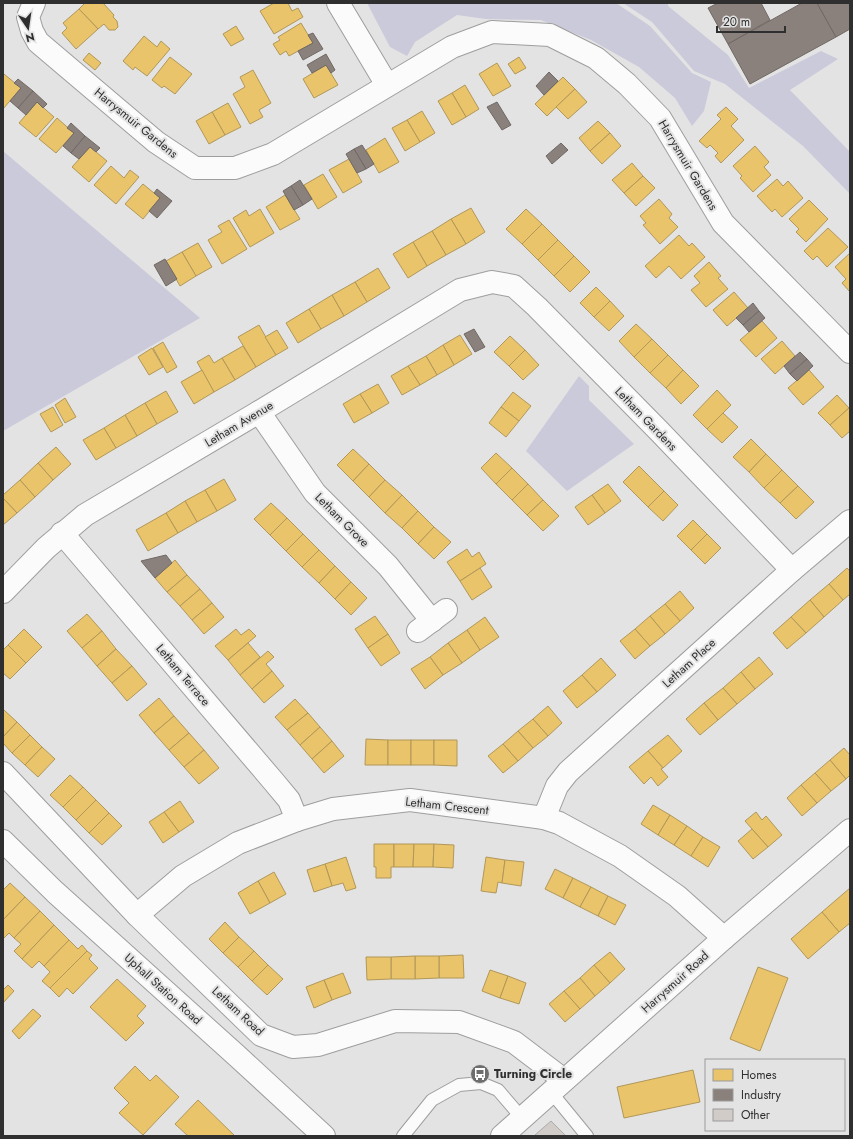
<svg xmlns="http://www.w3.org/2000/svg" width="853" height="1139" font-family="Jost,sans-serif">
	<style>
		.green { fill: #cbcada }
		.homes { fill: #e9c46a; stroke: #b19759 }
		.industry { fill: #8a817c; stroke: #6f6865 }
		.building { fill: #d1ccc8; stroke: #ababab }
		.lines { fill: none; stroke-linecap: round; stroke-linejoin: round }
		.lane-casing { stroke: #9e9e9f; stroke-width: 14 }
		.street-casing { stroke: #9e9e9f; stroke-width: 24 }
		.secondary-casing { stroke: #9e9e9f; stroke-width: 24 }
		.lane { stroke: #fbfbfb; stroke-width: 12 }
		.street { stroke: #fbfbfb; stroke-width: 22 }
		.secondary { stroke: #fbfbfb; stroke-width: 22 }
		.labels { text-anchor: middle; stroke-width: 4; stroke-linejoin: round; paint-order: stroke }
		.street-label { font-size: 12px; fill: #2f2f30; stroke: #e3e3e4 }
		.poi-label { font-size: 12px; font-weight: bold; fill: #2f2f30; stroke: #e3e3e4; text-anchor: start }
	</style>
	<rect width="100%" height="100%" fill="#e3e3e4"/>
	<g class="green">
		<path d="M367,3H616L650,26L692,73L711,82L704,111L692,126L675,98L639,67L591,40L541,20L486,19L457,15L415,42L407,56L390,47Z"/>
		<path d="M623,3H668V6L728,55L749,88L821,51L838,59L790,90L850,152V194L803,146L725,84L694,71L652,22Z"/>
		<path d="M3,151L200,318L3,431Z"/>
		<path d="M579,376L589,386V400L634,444L567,491L526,451Z"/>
	</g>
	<g class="homes">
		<path d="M85,3H103L114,15L113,17L117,21L118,27L115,30H109L104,24L98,29L79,9Z"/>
		<path d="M274,3H288L292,11L298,8L303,17L274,34L260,11Z"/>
		<path d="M79,9L98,29L76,49L62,33L67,28L63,23Z"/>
		<path d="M301,23L313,43L289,56L286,51L280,55L273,44L280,40L278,37Z"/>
		<path d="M236,26L244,39L231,46L223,34Z"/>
		<path d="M144,36L157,47L161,41L170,49L147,76L135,67L133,70L123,61Z"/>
		<path d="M89,53L101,63L95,70L83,60Z"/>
		<path d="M170,57L192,74L175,94L164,86L162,88L152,80Z"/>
		<path d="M519,57L526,68L515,74L508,64Z"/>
		<path d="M497,63L511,86L493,96L479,74Z"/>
		<path d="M326,65L338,85L314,98L303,79Z"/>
		<path d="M253,70L271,103L259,110L263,117L250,124L233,94L245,87L240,77Z"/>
		<path d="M4,74L21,88L3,109V75Z"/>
		<path d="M563,77L575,89L547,116L535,104Z"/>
		<path d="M465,85L479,109L466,117L452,93Z"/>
		<path d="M575,89L587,102L568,119L556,107Z"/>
		<path d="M452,93L466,117L452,125L438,101Z"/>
		<path d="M37,102L54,117L36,137L19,123Z"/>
		<path d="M228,103L241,127L225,135L212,112Z"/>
		<path d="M726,107L738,119L731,126L744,140L721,163L715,156L718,153L710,145L707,148L699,141L721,119L717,115Z"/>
		<path d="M422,111L435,133L420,142L407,120Z"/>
		<path d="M212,112L225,135L209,144L196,121Z"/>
		<path d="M57,118L74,133L56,153L39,139Z"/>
		<path d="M407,120L420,142L405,151L392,128Z"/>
		<path d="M598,121L610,133L590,151L579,138Z"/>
		<path d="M610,133L621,146L602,164L590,151Z"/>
		<path d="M385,138L399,162L379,173L366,150Z"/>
		<path d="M755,146L769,162L764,167L771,175L753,192L740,178L742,176L733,166Z"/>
		<path d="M90,147L107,161L89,182L72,167Z"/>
		<path d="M349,159L362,182L343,193L329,170Z"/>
		<path d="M632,163L643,176L624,193L612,180Z"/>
		<path d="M111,166L124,178L130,170L139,177L116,204L94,185Z"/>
		<path d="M323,174L337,197L318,209L304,185Z"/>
		<path d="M643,176L655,188L636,206L624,193Z"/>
		<path d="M777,179L783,186L788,181L803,198L782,217L775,209L772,212L757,196Z"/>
		<path d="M143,184L160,198L143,219L125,204Z"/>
		<path d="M285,195L300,219L280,230L266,207Z"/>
		<path d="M659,199L672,214L669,218L678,227L660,244L643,225L646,223L640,216Z"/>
		<path d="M809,200L828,219L806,242L796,232L799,229L789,219Z"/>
		<path d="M471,208L485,232L466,244L451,219Z"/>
		<path d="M260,209L274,233L250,247L233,218L246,210L249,216Z"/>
		<path d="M526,209L542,224L522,244L506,229Z"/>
		<path d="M451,219L466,244L446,255L432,231Z"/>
		<path d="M229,220L247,249L222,264L208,240L222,232L218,226Z"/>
		<path d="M542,224L558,240L538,260L522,244Z"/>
		<path d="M828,228L848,247L827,267L817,256L813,260L804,251Z"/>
		<path d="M432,231L446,255L427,266L413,242Z"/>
		<path d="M679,235L689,246L692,243L705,257L681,279L669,266L656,278L645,266Z"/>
		<path d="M558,240L574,256L554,276L538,260Z"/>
		<path d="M413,242L427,266L408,278L393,254Z"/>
		<path d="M198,243L212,267L196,276L182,252Z"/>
		<path d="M182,252L196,276L180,286L166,261Z"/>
		<path d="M850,253V292L842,283L846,279L835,267Z"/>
		<path d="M574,256L590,272L570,292L554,276Z"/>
		<path d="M709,262L721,276L718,278L728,289L706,307L691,290L700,283L694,276Z"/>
		<path d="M378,268L390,288L367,302L355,282Z"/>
		<path d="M355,282L367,302L344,316L332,295Z"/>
		<path d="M596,287L610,301L594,317L580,303Z"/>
		<path d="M734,292L748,308L727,326L713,310Z"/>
		<path d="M332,295L344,316L321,329L309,309Z"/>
		<path d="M610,301L624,316L609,331L594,317Z"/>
		<path d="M309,309L321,329L298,343L286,323Z"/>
		<path d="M762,321L777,338L756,357L740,340Z"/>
		<path d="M636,324L652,339L634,357L619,341Z"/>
		<path d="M259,325L276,355L256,367L238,337Z"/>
		<path d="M277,330L288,348L276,355L265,337Z"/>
		<path d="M460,335L472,354L454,365L443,345Z"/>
		<path d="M510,336L525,350L509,366L494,352Z"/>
		<path d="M652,339L668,355L650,373L634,357Z"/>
		<path d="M782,341L795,356L775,374L761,359Z"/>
		<path d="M163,342L177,367L167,373L153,348Z"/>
		<path d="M443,345L454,365L437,375L426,356Z"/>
		<path d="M243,346L256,367L235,380L222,358Z"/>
		<path d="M152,348L163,367L149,375L138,357Z"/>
		<path d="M525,350L539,365L523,380L509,366Z"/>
		<path d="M209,355L214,363L222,358L235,380L214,392L197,362Z"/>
		<path d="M668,355L683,370L666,388L650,373Z"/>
		<path d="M426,356L437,375L420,385L408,366Z"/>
		<path d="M408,366L420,385L402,395L391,376Z"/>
		<path d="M202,370L214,392L194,404L181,382Z"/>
		<path d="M683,370L699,386L681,404L666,388Z"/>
		<path d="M809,370L824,387L803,405L788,388Z"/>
		<path d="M378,384L389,403L372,413L360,394Z"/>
		<path d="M717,390L731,405L707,429L693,415Z"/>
		<path d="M166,391L178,412L157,424L145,403Z"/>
		<path d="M513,392L531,406L519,421L501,407Z"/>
		<path d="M360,394L372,413L354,423L343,404Z"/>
		<path d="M837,395L849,408L830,425L818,413Z"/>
		<path d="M65,398L76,417L65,423L55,405Z"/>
		<path d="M145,403L157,424L137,436L125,415Z"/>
		<path d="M53,407L63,425L51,432L40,414Z"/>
		<path d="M501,407L519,421L506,437L489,423Z"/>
		<path d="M849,408L850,409V431L842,438L830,425Z"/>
		<path d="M723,413L738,427L722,443L707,429Z"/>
		<path d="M125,415L137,436L116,448L104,428Z"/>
		<path d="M104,428L116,448L96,460L83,440Z"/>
		<path d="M751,439L766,454L749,472L733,457Z"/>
		<path d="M56,447L71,464L53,480L38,463Z"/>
		<path d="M353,449L369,464L353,481L337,465Z"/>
		<path d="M496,453L512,468L496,484L481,468Z"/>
		<path d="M766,454L782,470L764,488L749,472Z"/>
		<path d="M38,463L53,480L35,497L20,480Z"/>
		<path d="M369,464L385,480L369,497L353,481Z"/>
		<path d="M639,466L664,491L648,507L623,482Z"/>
		<path d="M512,468L528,484L512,500L496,484Z"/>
		<path d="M782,470L798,486L780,503L764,488Z"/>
		<path d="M224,479L236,500L217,511L205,490Z"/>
		<path d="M20,480L35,497L17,513L3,498V495Z"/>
		<path d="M385,480L402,495L385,513L369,497Z"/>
		<path d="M528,484L543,500L527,515L512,500Z"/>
		<path d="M608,484L621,501L605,513L592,495Z"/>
		<path d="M798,486L814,502L796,519L780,503Z"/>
		<path d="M205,490L217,511L197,522L185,501Z"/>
		<path d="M664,491L678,505L663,521L648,507Z"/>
		<path d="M402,495L418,511L402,528L385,513Z"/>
		<path d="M592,495L605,513L588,525L575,507Z"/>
		<path d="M3,498L17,513L3,525Z"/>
		<path d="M543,500L559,516L543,531L527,515Z"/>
		<path d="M185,501L197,522L178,533L166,513Z"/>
		<path d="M271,503L287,518L270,535L254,519Z"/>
		<path d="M418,511L434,527L418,544L402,528Z"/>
		<path d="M166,513L178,533L148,551L136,530Z"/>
		<path d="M287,518L303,534L286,551L270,535Z"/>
		<path d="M693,520L707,534L691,550L677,536Z"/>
		<path d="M434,527L451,542L434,559L418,544Z"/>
		<path d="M303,534L319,550L302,567L286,551Z"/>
		<path d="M707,534L721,548L705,564L691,550Z"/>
		<path d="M467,549L472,557L479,552L486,564L460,581L447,562Z"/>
		<path d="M319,550L335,566L319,583L302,567Z"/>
		<path d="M175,560L187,575L167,592L155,578Z"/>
		<path d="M335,566L351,582L335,599L319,583Z"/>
		<path d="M480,568L492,587L472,600L460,581Z"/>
		<path d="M847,568L850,571V594L843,600L829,584Z"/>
		<path d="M187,575L200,589L180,606L167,592Z"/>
		<path d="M351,582L367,598L351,615L335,599Z"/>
		<path d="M829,584L843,600L824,617L810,600Z"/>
		<path d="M200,589L212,603L192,620L180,606Z"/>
		<path d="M680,591L694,608L680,621L665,604Z"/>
		<path d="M810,600L824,617L806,633L791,617Z"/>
		<path d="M212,603L224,617L204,634L192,620Z"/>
		<path d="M665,604L680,621L665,634L650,616Z"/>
		<path d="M87,614L102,631L82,648L67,631Z"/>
		<path d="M375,616L388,634L368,648L355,629Z"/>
		<path d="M650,616L665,634L650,646L635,629Z"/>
		<path d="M485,617L499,637L480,650L467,630Z"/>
		<path d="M791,617L806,633L787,649L773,633Z"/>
		<path d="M24,629L42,647L26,663L8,645Z"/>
		<path d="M236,629L241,635L249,629L256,636L228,660L215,646Z"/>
		<path d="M635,629L650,646L635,659L620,641Z"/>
		<path d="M467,630L480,650L462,663L448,643Z"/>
		<path d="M102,631L116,649L97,666L82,648Z"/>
		<path d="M388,634L400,653L381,666L368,648Z"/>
		<path d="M248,643L260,657L240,675L228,660Z"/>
		<path d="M448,643L462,663L443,675L430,657Z"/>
		<path d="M8,645L26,663L10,679L3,673V650Z"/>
		<path d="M116,649L132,666L112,683L97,666Z"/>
		<path d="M268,651L274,657L266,664L272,671L252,689L240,675Z"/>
		<path d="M430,657L443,675L425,689L411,669Z"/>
		<path d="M759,657L773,674L755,689L741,672Z"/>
		<path d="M601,658L616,675L597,692L582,675Z"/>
		<path d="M132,666L147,684L127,701L112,683Z"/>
		<path d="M272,671L284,686L264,703L252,689Z"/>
		<path d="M741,672L755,689L737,704L723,688Z"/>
		<path d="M582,675L597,692L577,708L563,691Z"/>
		<path d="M723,688L737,704L718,720L704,703Z"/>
		<path d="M159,698L174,716L154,733L139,715Z"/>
		<path d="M295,699L308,713L287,730L275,717Z"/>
		<path d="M704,703L718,720L700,735L686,719Z"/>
		<path d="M548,706L562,723L548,736L533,719Z"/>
		<path d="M4,710L17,722L3,737V711Z"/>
		<path d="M308,713L320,727L300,745L287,730Z"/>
		<path d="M174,716L189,733L169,750L154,733Z"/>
		<path d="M533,719L548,736L533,748L518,731Z"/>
		<path d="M17,722L30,735L12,753L3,743V737Z"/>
		<path d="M320,727L332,741L312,759L300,745Z"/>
		<path d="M518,731L533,748L518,761L503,744Z"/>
		<path d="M189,733L204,750L184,767L169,750Z"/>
		<path d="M30,735L42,747L25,765L12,753Z"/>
		<path d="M668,735L682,751L663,768L648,751Z"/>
		<path d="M366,739L388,740V765H365Z"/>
		<rect x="388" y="740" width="23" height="25"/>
		<rect x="411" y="740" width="23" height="25"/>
		<path d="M434,740H457V766L434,765Z"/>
		<path d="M332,741L344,756L324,773L312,759Z"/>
		<path d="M503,744L518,761L503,773L488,756Z"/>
		<path d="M42,747L55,759L38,777L25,765Z"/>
		<path d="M844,748L850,755V775L846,779L830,760Z"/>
		<path d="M204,750L219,768L199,784L184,767Z"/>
		<path d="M648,751L663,768L661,769L668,777L658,786L651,777L644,784L629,767Z"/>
		<path d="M830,760L846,779L831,791L815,773Z"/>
		<path d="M815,773L831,791L817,803L801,785Z"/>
		<path d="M70,775L83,787L63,807L50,795Z"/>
		<path d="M801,785L817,803L802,816L787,798Z"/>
		<path d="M83,787L96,800L76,820L63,807Z"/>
		<path d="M96,800L109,813L89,833L76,820Z"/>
		<path d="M180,801L194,822L179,832L164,812Z"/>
		<path d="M653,805L670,815L658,835L641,824Z"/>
		<path d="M164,812L179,832L163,843L149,822Z"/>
		<path d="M756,812L762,820L766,816L782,835L768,847L745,821Z"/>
		<path d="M109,813L122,826L102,845L89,833Z"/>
		<path d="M670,815L687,826L674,845L658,835Z"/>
		<path d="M687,826L703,837L691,856L674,845Z"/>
		<path d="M752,829L768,847L753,859L738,841Z"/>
		<path d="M703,837L720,847L708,867L691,856Z"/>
		<path d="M374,844H394V867H391V878H376V867H374Z"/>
		<path d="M394,844H414L413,867H394Z"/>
		<path d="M414,844H434L433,867H413Z"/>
		<path d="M434,844L454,845L453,868L433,867Z"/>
		<path d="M346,857L356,888L346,891L343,883L332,886L325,864Z"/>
		<path d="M486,857L505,860L502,883L498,882L496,893L481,891Z"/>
		<path d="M505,860L524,862L521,886L502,883Z"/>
		<path d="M325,864L332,886L314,892L307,870Z"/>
		<path d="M555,869L573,878L563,898L545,889Z"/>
		<path d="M274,872L286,894L270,903L258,881Z"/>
		<path d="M573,878L591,887L580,907L563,898Z"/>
		<path d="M258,881L270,903L250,914L238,893Z"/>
		<path d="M10,883L25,897L3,920V890Z"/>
		<path d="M591,887L608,896L598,916L580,907Z"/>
		<path d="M850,888V923L839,932L822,912Z"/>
		<path d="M608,896L626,905L615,925L598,916Z"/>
		<path d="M25,897L40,911L14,938L9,933L3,939V920Z"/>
		<path d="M40,911L54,925L22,959L14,951L21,944L14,938Z"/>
		<path d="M822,912L839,932L808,959L791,939Z"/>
		<path d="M225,922L239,937L223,953L209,939Z"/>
		<path d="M54,925L69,940L44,966L39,961L32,968L22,959Z"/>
		<path d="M239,937L254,951L238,967L223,953Z"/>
		<path d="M69,940L78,949L82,945L87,951L50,988L42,981L50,972L44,966Z"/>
		<path d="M87,951L92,955L89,959L98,968L73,994L67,988L59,997L50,988Z"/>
		<path d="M254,951L268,965L252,981L238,967Z"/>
		<path d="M610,952L625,969L610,983L594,965Z"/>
		<path d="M463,955L464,978H439V956Z"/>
		<path d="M415,956H439V978L415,979Z"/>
		<path d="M415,956V979H391V957Z"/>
		<path d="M366,957H391V979L367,980Z"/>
		<path d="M268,965L283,979L267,995L252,981Z"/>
		<path d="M594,965L610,983L595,996L580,978Z"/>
		<path d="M758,967L788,978L760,1051L730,1039Z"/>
		<path d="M490,970L508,976L500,998L482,991Z"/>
		<path d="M343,973L351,993L332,1000L324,980Z"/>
		<path d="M508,976L526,983L519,1004L500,998Z"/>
		<path d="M580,978L595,996L580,1009L564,991Z"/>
		<path d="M117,979L146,1006L137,1016L144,1023L126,1041L90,1007Z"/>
		<path d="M324,980L332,1000L314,1008L306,987Z"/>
		<path d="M8,985L14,991L3,1003V990Z"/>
		<path d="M564,991L580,1009L565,1022L549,1004Z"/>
		<path d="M33,1009L41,1016L19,1039L12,1031Z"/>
		<path d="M135,1066L150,1081L156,1075L179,1097L143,1135L119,1113L129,1103L114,1088Z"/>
		<path d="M693,1070L700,1102L624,1118L617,1087Z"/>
		<path d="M198,1100L235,1136H188L175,1124Z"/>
	</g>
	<g class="industry">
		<path d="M718,3H761L770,20L728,44L708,8Z"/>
		<path d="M802,3H817L836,37L750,84L728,44Z"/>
		<path d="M817,3H850V29L836,37Z"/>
		<path d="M313,33L323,49L303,60L298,51L313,43L308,35Z"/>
		<path d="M326,54L335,70L331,73L326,65L312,73L307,65Z"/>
		<path d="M549,72L558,81L544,95L536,86Z"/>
		<path d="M18,79L33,91L18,108L10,101L21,88L14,83Z"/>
		<path d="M33,91L47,104L43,108L37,102L26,115L18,108Z"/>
		<path d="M497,102L511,125L502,130L487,107Z"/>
		<path d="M71,123L85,136L71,153L63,146L74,133L67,128Z"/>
		<path d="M85,136L100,148L96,152L90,147L79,159L71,153Z"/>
		<path d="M561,143L568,150L552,164L546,156Z"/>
		<path d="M362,145L374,164L366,169L354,149Z"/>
		<path d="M354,149L366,169L357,173L346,154Z"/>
		<path d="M300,180L312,199L303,205L291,186Z"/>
		<path d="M291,186L303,205L294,210L283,191Z"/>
		<path d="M157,189L172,201L157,218L149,211L160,198L154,193Z"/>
		<path d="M165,259L177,279L166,286L154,265Z"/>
		<path d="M753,303L759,311L743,325L736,318Z"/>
		<path d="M759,311L765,318L749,332L743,325Z"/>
		<path d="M474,329L485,347L475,352L464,334Z"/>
		<path d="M800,352L807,359L790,374L784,366Z"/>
		<path d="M807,359L813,366L797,381L790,374Z"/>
		<path d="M166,555L172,563L155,578L141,561Z"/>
	</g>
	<path class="building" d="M551,1121L566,1136H536L535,1135Z"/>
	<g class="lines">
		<defs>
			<g id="lane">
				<path d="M551,1092L587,1136"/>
				<path d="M403,1136L432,1100L459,1085L481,1083L498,1090L522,1118"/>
			</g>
			<g id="street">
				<path d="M34,3L28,17L32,31L38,42L156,142L195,168H235L273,154L452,47L492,32L550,35L596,58L627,84L660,118L723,223L850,352"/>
				<path d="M338,3L387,85"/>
				<path d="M259,412L315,493L388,566L432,621"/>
				<path d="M62,533L274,782L289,800L297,820"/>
				<path d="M3,592L46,548L85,515L259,412L460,290L492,282L514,286L537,307L660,432L792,570"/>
				<path d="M418,631L446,610"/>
				<path d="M3,773L137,915L261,1035L293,1047L318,1045L395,1021L459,1022L514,1042L564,1080"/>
				<path d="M544,818L557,786L568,772L792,570L850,521"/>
				<path d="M137,915L183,876L238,843L297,820L333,809L410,800L544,818L559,823L620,856L677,896L724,938"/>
				<path d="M502,1136L724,938L850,830"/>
			</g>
			<path id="secondary" d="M3,841L55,892L236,1055L324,1136"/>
		</defs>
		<use href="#lane" class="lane-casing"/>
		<use href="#street" class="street-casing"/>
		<use href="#secondary" class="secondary-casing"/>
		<use href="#lane" class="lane"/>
		<use href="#street" class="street"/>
		<use href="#secondary" class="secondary"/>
	</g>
	<defs>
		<symbol id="bus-disc" viewBox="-11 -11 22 22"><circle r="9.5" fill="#6e6e6f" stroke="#e3e3e4"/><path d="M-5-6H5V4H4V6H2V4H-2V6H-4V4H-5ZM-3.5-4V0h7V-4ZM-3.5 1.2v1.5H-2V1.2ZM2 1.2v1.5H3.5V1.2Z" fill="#fff"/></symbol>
	</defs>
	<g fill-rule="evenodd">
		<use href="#bus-disc" x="469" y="1063" width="22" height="22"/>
	</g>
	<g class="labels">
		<g class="street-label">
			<text transform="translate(136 123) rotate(39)" y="4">Harrysmuir Gardens</text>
			<text transform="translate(688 165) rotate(59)" y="4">Harrysmuir Gardens</text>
			<text transform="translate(646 419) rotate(46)" y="4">Letham Gardens</text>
			<text transform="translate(239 424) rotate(-31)" y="4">Letham Avenue</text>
			<text transform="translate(342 520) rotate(45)" y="4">Letham Grove</text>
			<text transform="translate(689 663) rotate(-42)" y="4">Letham Place</text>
			<text transform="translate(183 675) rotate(50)" y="4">Letham Terrace</text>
			<text transform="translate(447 806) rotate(6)" y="4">Letham Crescent</text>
			<text transform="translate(675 982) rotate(-42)" y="4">Harrysmuir Road</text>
			<text transform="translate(163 989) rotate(42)" y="4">Uphall Station Road</text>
			<text transform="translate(238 1011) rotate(43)" y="4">Letham Road</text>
		</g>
		<g class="poi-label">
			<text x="494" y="1078">Turning Circle</text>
		</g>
	</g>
	<rect width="853" height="1139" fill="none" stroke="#2f2f30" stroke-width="8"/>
	<rect x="705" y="1059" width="140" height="72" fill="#e3e3e4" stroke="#9b9b9c"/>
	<rect x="713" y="1069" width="20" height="12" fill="#e9c46a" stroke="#9b9b9c"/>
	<text x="741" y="1079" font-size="12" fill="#2f2f30">Homes</text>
	<rect x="713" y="1089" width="20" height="12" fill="#8a817c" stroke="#9b9b9c"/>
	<text x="741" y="1099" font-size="12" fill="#2f2f30">Industry</text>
	<rect x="713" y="1109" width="20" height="12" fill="#d1ccc8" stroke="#9b9b9c"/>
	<text x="741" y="1119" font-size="12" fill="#2f2f30">Other</text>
	<g transform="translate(28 28) rotate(167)" stroke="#e3e3e4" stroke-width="3" paint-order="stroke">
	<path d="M0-3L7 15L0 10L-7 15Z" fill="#2f2f30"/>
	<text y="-6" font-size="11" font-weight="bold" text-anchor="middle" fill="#2f2f30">N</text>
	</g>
	<path d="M717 26v6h68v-6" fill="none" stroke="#2f2f30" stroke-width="2"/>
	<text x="723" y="26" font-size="12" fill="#2f2f30" stroke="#e3e3e4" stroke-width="3" paint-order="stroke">20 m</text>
</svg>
